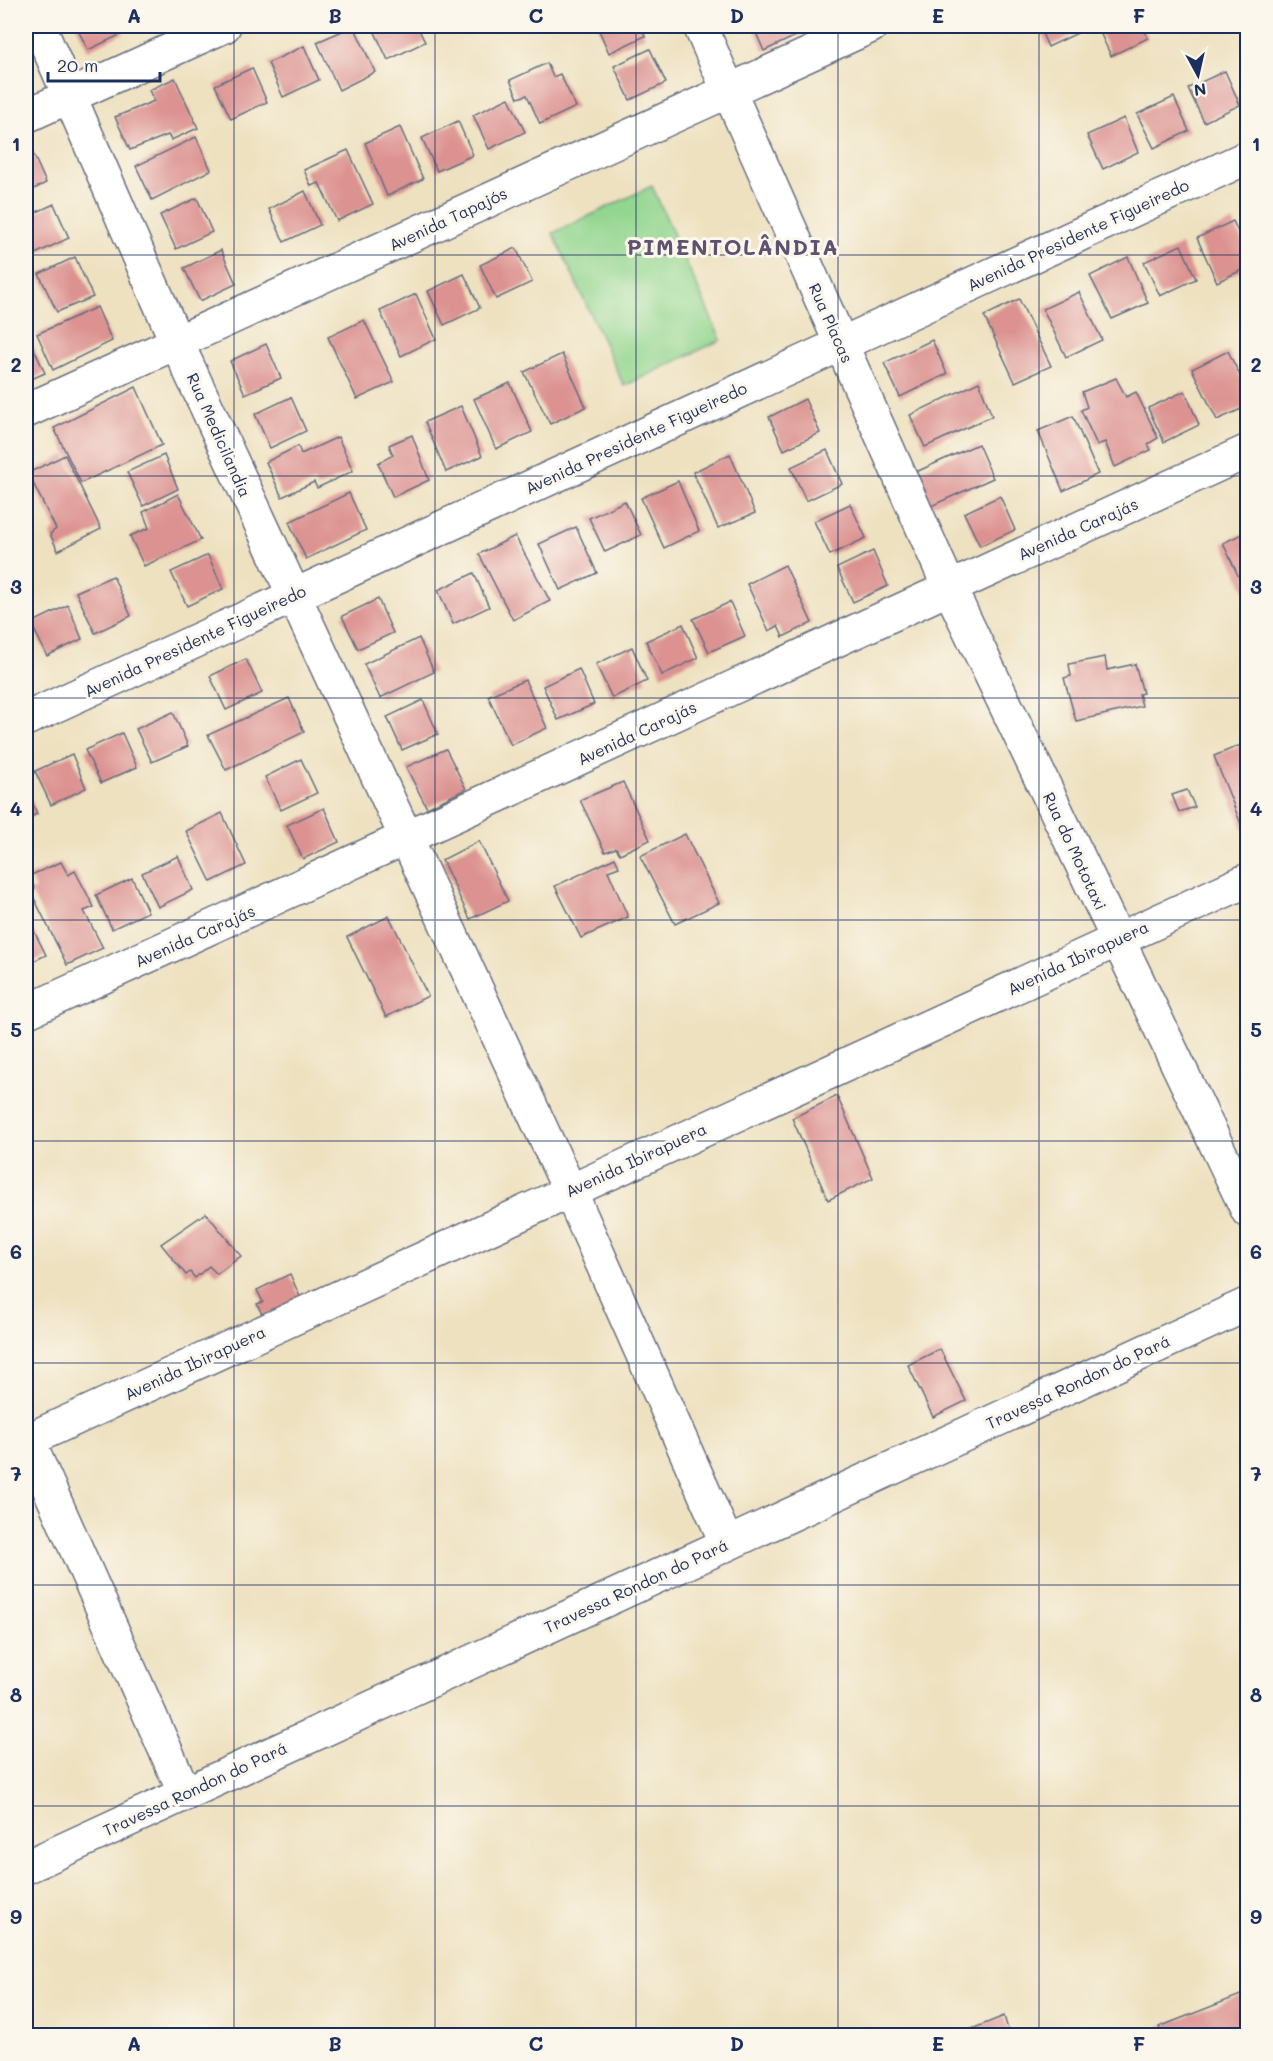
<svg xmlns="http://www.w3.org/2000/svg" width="1273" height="2061" font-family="Mali,sans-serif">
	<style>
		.green { fill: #93d68f; stroke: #578276; stroke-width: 1.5 }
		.building { fill: #dc9290 }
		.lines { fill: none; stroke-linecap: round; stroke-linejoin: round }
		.minor-casing { stroke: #656d80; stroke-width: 36 }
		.tertiary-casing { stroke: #656d80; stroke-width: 36 }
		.minor { stroke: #fff; stroke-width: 33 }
		.tertiary { stroke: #fff; stroke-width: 33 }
		.grid { fill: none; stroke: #1b2f5e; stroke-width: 1.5; stroke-opacity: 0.55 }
		.labels { text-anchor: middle; stroke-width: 6; stroke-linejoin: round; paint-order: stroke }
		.street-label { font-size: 16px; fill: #1b2f5e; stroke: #fbf7ec }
		.district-label { font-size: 22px; font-weight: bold; letter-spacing: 1.5px; fill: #5f5270; stroke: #fbf7ec }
		.neatline { fill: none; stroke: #1b2f5e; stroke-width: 2 }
		.grid-label { font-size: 20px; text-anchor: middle; font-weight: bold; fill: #1b2f5e }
	</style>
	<rect width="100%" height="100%" fill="#fbf7ec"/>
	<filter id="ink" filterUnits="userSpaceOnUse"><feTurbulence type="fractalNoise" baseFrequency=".0167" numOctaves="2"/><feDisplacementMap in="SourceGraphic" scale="12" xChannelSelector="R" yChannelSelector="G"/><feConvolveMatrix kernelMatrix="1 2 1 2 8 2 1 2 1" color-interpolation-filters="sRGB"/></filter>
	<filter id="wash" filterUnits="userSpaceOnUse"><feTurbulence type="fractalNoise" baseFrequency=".008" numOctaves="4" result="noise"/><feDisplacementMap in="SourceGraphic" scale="24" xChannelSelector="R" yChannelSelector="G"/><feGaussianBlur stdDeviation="1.35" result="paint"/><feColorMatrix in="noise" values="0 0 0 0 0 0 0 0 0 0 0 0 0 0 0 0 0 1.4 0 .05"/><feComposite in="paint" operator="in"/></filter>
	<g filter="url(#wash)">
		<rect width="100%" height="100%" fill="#eee1c0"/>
		<path class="green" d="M652,186L721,340L624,386L553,233Z"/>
		<g id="blocks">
			<g class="building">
				<path d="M76,26H120L124,33L88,50Z"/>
				<path d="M354,26L375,72L339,90L317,42Z"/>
				<path d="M372,26H417L425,42L388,60Z"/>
				<path d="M434,26H451L437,32Z"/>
				<path d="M597,26H641L645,36L609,53Z"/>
				<path d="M753,26H817L764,51Z"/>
				<path d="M1039,26H1082L1084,30L1048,47Z"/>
				<path d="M1097,26H1142L1148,38L1111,56Z"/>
				<path d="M304,46L319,80L283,97L268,63Z"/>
				<path d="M650,49L666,83L630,100L614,66Z"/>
				<path d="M547,63L553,77L560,74L576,107L540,124L527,95L518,98L510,80Z"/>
				<path d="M252,68L267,102L231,119L215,85Z"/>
				<path d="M1225,71L1240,105L1204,122L1188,88Z"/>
				<path d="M175,78L198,128L171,140L168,135L130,150L115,117L154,101L149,90Z"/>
				<path d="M1174,97L1189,131L1154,148L1137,114Z"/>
				<path d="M509,98L525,132L489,149L473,115Z"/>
				<path d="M1124,118L1138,152L1103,169L1087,135Z"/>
				<path d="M458,121L473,155L437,171L422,138Z"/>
				<path d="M400,127L423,179L387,196L365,143Z"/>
				<path d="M196,137L211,170L152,200L136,166Z"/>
				<path d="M31,149L46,183L26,193V151Z"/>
				<path d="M348,150L373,204L337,221L319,183L311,186L304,170Z"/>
				<path d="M305,191L320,225L284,242L269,209Z"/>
				<path d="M197,198L212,232L176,249L160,215Z"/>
				<path d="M54,204L69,238L33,255L26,239V217Z"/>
				<path d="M1233,221L1248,253V267L1217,282L1197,238Z"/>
				<path d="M1181,245L1196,279L1160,296L1144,262Z"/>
				<path d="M516,248L532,282L496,299L480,265Z"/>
				<path d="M221,250L236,284L200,301L184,268Z"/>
				<path d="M75,257L93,297L57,312L39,274Z"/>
				<path d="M1128,257L1148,303L1112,319L1090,276Z"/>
				<path d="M464,274L480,308L444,325L428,291Z"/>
				<path d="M1079,292L1102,340L1066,357L1043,309Z"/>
				<path d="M416,294L436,339L401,356L380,311Z"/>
				<path d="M1019,299L1051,366L1015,382L984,316Z"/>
				<path d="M97,307L112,341L53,370L37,334Z"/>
				<path d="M364,320L394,382L357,399L328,337Z"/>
				<path d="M26,331L45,373L27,381L26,377Z"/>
				<path d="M932,340L947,374L900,397L884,363Z"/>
				<path d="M266,344L281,378L245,394L230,361Z"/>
				<path d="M1228,351L1248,392V406L1217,420L1192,369Z"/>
				<path d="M562,354L586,407L550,424L524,372Z"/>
				<path d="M1116,378L1126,397L1136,392L1158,438L1148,444L1151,450L1115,467L1105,442L1097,445L1081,410L1087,407L1082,392Z"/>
				<path d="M979,382L992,416L925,447L910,415Z"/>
				<path d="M510,383L532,432L496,449L474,399Z"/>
				<path d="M136,387L162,445L81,483L54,428Z"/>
				<path d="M1185,391L1199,425L1164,442L1148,408Z"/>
				<path d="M291,397L306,431L270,448L255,414Z"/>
				<path d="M805,399L820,433L784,450L769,417Z"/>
				<path d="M461,406L482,456L446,472L425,422Z"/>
				<path d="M1073,416L1098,474L1063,491L1038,431Z"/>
				<path d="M412,435L429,480L393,497L378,463L393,455L389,445Z"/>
				<path d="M338,437L353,471L317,488L314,482L282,497L266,462L298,446L301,454Z"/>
				<path d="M978,444L993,478L931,506L916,472Z"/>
				<path d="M827,450L842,484L806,501L791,467Z"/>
				<path d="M730,454L755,513L718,528L693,472Z"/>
				<path d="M65,455L101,529L58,551L50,534L56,529L28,473Z"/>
				<path d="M164,455L178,489L143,506L127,472Z"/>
				<path d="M678,481L699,531L664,548L641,498Z"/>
				<path d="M349,493L366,530L306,559L289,522Z"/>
				<path d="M178,494L201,540L144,566L130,536L149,528L143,512Z"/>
				<path d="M1000,496L1015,530L980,546L964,513Z"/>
				<path d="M625,501L641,535L605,552L589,518Z"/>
				<path d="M850,504L866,538L830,555L814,521Z"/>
				<path d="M576,527L597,573L560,590L539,544Z"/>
				<path d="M1248,531V597L1223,543Z"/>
				<path d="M515,536L550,601L513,620L479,554Z"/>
				<path d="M873,551L888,586L853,602L837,568Z"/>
				<path d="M208,555L223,589L187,606L171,572Z"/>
				<path d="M785,565L812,623L783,637L778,626L769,631L747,584Z"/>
				<path d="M474,573L489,607L453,624L438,590Z"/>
				<path d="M113,576L131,616L95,633L76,592Z"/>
				<path d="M378,599L393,633L358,649L342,616Z"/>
				<path d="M730,602L745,636L709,652L693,619Z"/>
				<path d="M68,605L82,639L47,656L31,623Z"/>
				<path d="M683,624L698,658L662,675L646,641Z"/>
				<path d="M419,638L434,672L380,698L364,664Z"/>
				<path d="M632,647L647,681L612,698L596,664Z"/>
				<path d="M1105,657L1107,670L1135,664L1143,693L1139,694L1142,706L1076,721L1064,678L1071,676L1069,664Z"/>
				<path d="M246,659L262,693L226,710L210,676Z"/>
				<path d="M579,669L594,704L558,720L543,686Z"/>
				<path d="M525,680L547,728L511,745L488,696Z"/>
				<path d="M289,698L304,732L226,770L208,735Z"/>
				<path d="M423,700L438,734L402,750L387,717Z"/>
				<path d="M173,712L188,746L152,762L136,729Z"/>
				<path d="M122,733L137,767L101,783L85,750Z"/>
				<path d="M1248,742V827L1243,829L1214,756Z"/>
				<path d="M446,749L466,789L427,808L406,767Z"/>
				<path d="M72,754L86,788L51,805L35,771Z"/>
				<path d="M301,759L317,793L281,810L265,777Z"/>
				<path d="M623,782L650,840L620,854L616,848L605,852L580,800Z"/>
				<path d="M26,786L37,814L26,819Z"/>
				<path d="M1187,790L1195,807L1179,812L1172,795Z"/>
				<path d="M324,808L339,842L303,859L287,825Z"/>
				<path d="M222,813L246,865L211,882L186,831Z"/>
				<path d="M685,834L719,903L675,924L640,856Z"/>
				<path d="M479,841L508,901L470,919L442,860Z"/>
				<path d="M178,856L193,890L158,907L142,873Z"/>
				<path d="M615,858L619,867L608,871L628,917L581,938L555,886Z"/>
				<path d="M61,862L68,875L75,871L94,907L84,911L103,948L67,965L31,892L35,889L29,876Z"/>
				<path d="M132,878L148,912L112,929L96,895Z"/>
				<path d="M26,915L46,955L26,965Z"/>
				<path d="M389,916L428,996L386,1017L347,937Z"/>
				<path d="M837,1096L873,1178L828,1200L792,1118Z"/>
				<path d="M206,1213L241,1256L217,1274L209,1266L195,1278L190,1272L186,1275L161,1244Z"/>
				<path d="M290,1274L301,1299L263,1316L257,1304L263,1302L257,1290Z"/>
				<path d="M940,1349L966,1401L933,1417L908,1365Z"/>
				<path d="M1248,1992V2036H1163L1159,2027Z"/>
				<path d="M1004,2016L1010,2036H957V2035Z"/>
			</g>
		</g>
	</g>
	<g filter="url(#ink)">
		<use href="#blocks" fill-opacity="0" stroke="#656d80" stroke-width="1.5"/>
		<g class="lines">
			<defs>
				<g id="minor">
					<path d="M39,26L177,343L570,1191L727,1544"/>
					<path d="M700,26L949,587L1248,1211"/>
					<path d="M26,116L224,26"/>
					<path d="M26,411L871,26"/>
					<path d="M26,719L1248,157"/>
					<path d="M26,1436L185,1794"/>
					<path d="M26,1441L1248,880"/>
					<path d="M26,1867L1248,1304"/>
				</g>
				<path id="tertiary" d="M26,1012C434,828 839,637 1248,451"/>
			</defs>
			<use href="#minor" class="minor-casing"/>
			<use href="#tertiary" class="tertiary-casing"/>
			<use href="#minor" class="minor"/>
			<use href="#tertiary" class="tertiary"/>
		</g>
	</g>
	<path class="grid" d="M234,26V2036M435,26V2036M636,26V2036M838,26V2036M1039,26V2036M26,255H1248M26,476H1248M26,698H1248M26,920H1248M26,1141H1248M26,1363H1248M26,1585H1248M26,1806H1248"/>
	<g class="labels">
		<g class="street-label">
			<text transform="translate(448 219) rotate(-25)" y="6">Avenida Tapajós</text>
			<text transform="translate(1078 235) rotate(-25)" y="6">Avenida Presidente Figueiredo</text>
			<text transform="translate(831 323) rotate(66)" y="6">Rua Placas</text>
			<text transform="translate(219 435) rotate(66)" y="6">Rua Medicilandia</text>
			<text transform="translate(636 438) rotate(-25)" y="6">Avenida Presidente Figueiredo</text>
			<text transform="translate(1078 529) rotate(-24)" y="6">Avenida Carajás</text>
			<text transform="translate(195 641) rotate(-25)" y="6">Avenida Presidente Figueiredo</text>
			<text transform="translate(637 733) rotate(-25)" y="6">Avenida Carajás</text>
			<text transform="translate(1075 851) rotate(65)" y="6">Rua do Mototaxi</text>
			<text transform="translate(195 936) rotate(-24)" y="6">Avenida Carajás</text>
			<text transform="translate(1078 958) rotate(-25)" y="6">Avenida Ibirapuera</text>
			<text transform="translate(636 1160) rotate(-25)" y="6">Avenida Ibirapuera</text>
			<text transform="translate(195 1363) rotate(-25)" y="6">Avenida Ibirapuera</text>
			<text transform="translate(1078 1382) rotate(-25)" y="6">Travessa Rondon do Pará</text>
			<text transform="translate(636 1586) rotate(-25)" y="6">Travessa Rondon do Pará</text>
			<text transform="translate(195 1789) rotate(-25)" y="6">Travessa Rondon do Pará</text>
		</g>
		<g class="district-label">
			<text x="733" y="255">PIMENTOLÂNDIA</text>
		</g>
	</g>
	<rect width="1273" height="2061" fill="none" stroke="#fbf7ec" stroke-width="66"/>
	<g transform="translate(1198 75) rotate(172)" stroke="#fbf7ec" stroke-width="4.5" paint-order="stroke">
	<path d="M0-4.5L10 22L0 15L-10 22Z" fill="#1b2f5e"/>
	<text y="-9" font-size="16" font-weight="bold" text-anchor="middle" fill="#1b2f5e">N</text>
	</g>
	<path d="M48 72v9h112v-9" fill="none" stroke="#1b2f5e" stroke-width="3"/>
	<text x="57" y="72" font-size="18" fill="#1b2f5e" stroke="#fbf7ec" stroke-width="4.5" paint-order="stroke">20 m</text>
	<rect x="33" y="33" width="1207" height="1995" class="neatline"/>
	<g class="grid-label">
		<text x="134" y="23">A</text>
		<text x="335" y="23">B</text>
		<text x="536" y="23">C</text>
		<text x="737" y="23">D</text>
		<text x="938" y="23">E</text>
		<text x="1139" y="23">F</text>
		<text x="16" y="151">1</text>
		<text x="1256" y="151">1</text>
		<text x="16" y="372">2</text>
		<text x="1256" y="372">2</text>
		<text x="16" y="594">3</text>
		<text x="1256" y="594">3</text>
		<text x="16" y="816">4</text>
		<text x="1256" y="816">4</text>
		<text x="16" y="1037">5</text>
		<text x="1256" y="1037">5</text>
		<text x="16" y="1259">6</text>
		<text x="1256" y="1259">6</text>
		<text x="16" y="1481">7</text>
		<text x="1256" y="1481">7</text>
		<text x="16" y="1702">8</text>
		<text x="1256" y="1702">8</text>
		<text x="16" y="1924">9</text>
		<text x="1256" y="1924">9</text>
		<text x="134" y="2051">A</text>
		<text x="335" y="2051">B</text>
		<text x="536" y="2051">C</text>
		<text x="737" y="2051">D</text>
		<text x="938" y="2051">E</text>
		<text x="1139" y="2051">F</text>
	</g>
</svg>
